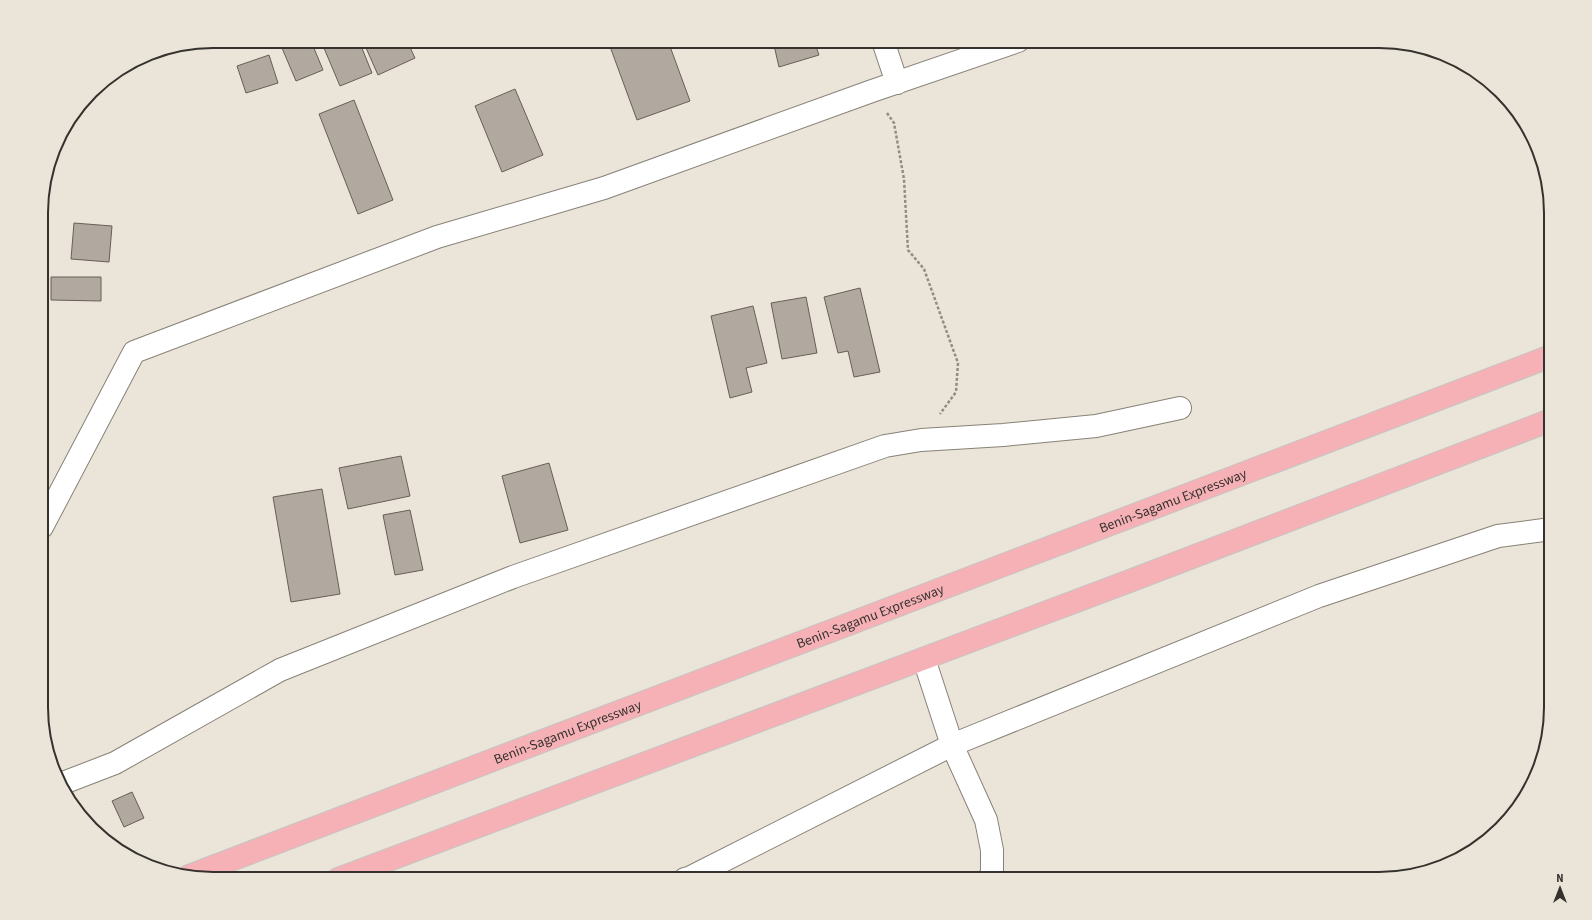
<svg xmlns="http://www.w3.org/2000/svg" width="1592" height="920" font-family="'Source Sans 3',sans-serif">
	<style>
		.building { fill: #b1a89f; stroke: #675f56 }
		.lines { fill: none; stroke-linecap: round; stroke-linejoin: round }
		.minor-casing { stroke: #878177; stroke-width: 24 }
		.highway-casing { stroke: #c6c6c4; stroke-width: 24 }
		.path { stroke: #918d85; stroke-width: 2.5; stroke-dasharray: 3 2; stroke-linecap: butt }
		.minor { stroke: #fff; stroke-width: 22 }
		.highway { stroke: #f5b1b6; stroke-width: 22 }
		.labels { text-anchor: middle; stroke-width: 3.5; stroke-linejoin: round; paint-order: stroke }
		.street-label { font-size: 14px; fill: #35322e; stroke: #ebe5d9 }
		.rim { fill: none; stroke: #35322e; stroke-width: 2 }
	</style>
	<rect width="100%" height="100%" fill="#ebe5d9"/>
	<g class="building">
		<path d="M279,41H311L323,70L296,81Z"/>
		<path d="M321,41H359L372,73L340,86Z"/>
		<path d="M363,41H407L415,58L378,75Z"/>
		<path d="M608,41H668L690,101L637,120Z"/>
		<path d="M773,41H814L819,55L779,67Z"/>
		<path d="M269,55L278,83L246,93L237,66Z"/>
		<path d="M515,89L543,155L502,172L475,106Z"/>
		<path d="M354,100L393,200L358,214L319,114Z"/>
		<path d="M74,223L112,226L109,262L71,259Z"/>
		<path d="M51,277H101V301L51,300Z"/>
		<path d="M860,288L880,372L854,377L848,351L838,353L824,297Z"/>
		<path d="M806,297L817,353L782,359L771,303Z"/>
		<path d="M753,306L767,363L746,368L752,392L730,398L711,316Z"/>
		<path d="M401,456L410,496L348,509L339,468Z"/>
		<path d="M549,463L568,530L520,543L502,476Z"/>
		<path d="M322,489L340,594L291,602L273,497Z"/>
		<path d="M410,510L423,570L395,575L383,515Z"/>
		<path d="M132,792L144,818L124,827L112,801Z"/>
	</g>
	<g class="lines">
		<defs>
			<g id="minor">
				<path d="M883,41L897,83"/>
				<path d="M42,527L134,352L437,237L604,188L872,91L1018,41"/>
				<path d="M924,659L952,745L986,820L992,850V875L988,879"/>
				<path d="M63,783L115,763L280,670L513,577L885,446L921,440L1003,435L1096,426L1180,408"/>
				<path d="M685,879L689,878L952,745L1319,596L1498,536L1551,529"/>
			</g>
			<g id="highway">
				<path id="s1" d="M189,876L1551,356"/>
				<path d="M338,879L1127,582L1551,420"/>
			</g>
		</defs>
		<use href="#minor" class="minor-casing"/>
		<use href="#highway" class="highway-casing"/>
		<path class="path" d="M887,113L894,123L904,179L908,250L924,269L958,363L956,392L940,414"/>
		<use href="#minor" class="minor"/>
		<use href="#highway" class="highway"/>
	</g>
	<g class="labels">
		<g class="street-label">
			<text dy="5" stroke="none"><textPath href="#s1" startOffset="1053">Benin-Sagamu Expressway</textPath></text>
			<text dy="5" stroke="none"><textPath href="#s1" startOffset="729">Benin-Sagamu Expressway</textPath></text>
			<text dy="5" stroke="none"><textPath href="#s1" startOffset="405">Benin-Sagamu Expressway</textPath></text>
		</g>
	</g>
	<path d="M0 0H1592V920H0ZM213 48H1379A165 165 0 0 1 1544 213V707A165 165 0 0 1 1379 872H213A165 165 0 0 1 48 707V213A165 165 0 0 1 213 48Z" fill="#ebe5d9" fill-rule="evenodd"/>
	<path class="rim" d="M213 48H1379A165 165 0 0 1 1544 213V707A165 165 0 0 1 1379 872H213A165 165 0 0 1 48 707V213A165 165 0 0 1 213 48Z"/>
	<g transform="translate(1560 888)" stroke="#ebe5d9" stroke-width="3" paint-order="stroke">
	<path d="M0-3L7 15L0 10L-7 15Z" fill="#35322e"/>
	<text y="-6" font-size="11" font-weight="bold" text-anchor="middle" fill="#35322e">N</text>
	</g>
</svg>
